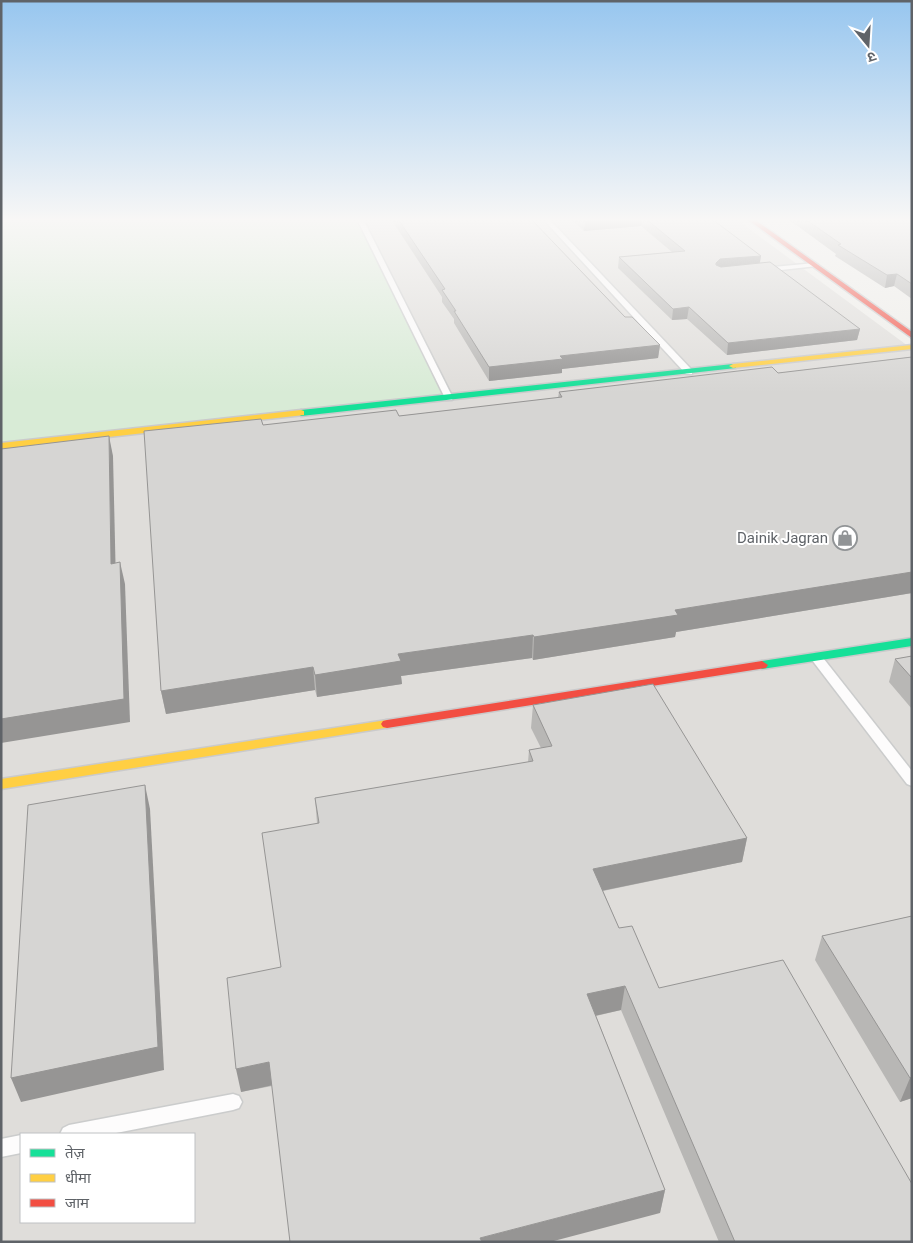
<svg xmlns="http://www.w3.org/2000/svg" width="913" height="1243" font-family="Roboto,'Noto Sans Devanagari',sans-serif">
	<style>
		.industrial { fill: #dfddda; fill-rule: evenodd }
		.green { fill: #d8ebd6 }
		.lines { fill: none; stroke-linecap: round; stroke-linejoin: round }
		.lane-casing { stroke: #cbcccc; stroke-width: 3 }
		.fast-casing { stroke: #cacacb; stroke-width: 3 }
		.slow-casing { stroke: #cacacb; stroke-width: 3 }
		.jam-casing { stroke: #cacacb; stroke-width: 3 }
		.lane { fill: #fdfcfc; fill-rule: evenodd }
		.fast { fill: #16e098; fill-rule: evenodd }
		.slow { fill: #ffcf43; fill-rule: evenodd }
		.jam { fill: #f24e42; fill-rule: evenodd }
		.wall { fill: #b8b7b5 }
		.shaded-wall { fill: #969594 }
		.building { fill: #d6d5d3; stroke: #969594 }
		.labels { text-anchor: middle; stroke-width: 4; stroke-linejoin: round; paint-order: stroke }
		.poi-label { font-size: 15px; fill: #5f6368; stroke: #fff; text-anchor: end }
	</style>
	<rect width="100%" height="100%" fill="#efeeea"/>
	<path class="industrial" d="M1,219H736L912,349V1242H1ZM21,1134H194V1222H21Z"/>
	<path class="green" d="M1,219H360L449,398L1,446Z"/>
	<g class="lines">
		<defs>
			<g id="lane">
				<path d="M357,219H363L453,398L452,400H446L445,398Z"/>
				<path d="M543,219H549L692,370V374H686Z"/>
				<path d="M815,263L818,265L817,266L763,272L760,270L763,268Z"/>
				<path d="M816,653L820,654L912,771V786L907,784L812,660L810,657L812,654Z"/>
				<path d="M233,1094L239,1096L242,1102L239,1108L233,1110L111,1134H60L63,1128L69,1125Z"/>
				<path d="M21,1135V1153L1,1157V1139Z"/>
			</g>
			<g id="fast">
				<path d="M733,364H736V368L301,416L297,413L301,410Z"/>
				<path d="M912,638V646L762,669L756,665L762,661Z"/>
			</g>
			<g id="slow">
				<path d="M912,345V349L733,368L729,366L733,364Z"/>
				<path d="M301,410L304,411V415L1,449V443Z"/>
				<path d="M387,720L391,721L393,724L391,727L1,789V779Z"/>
			</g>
			<g id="jam">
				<path d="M747,219H754L912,332V338Z"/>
				<path d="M762,661L768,665L766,668L387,728L383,727L381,724L383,721L387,720Z"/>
			</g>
		</defs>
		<use href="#lane" class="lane-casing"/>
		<use href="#fast" class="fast-casing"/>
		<use href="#slow" class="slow-casing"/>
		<use href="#jam" class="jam-casing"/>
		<use href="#lane" class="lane"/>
		<use href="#fast" class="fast"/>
		<use href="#slow" class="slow"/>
		<use href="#jam" class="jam"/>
	</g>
	<g class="wall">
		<path d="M391,219H531L625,317L660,345L658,358L562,369V373L489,381L454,323V319L442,302V297Z"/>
		<path d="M571,219H712L761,256L760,263L860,329L857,340L727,355L687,319L672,320L618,268L619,257L672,252L641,226L584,231Z"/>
		<path d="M788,219H912V299L894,286L885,288L835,256L836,254Z"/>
		<path d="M912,357V593L676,632L675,637L533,660L532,658L401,676L402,684L317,697L315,690L166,714L161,691L263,425L399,416L558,398L559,392L778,373Z"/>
		<path d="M912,656V709L889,682L895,659Z"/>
		<path d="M533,705L747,838L742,862L603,891L619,928L659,988L912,1242H719L621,1010L596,1016L665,1190L660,1213L272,1086L241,1092L281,967L317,823L315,798L528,762L529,750L541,748L531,728Z"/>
		<path d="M912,916V1098L900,1102L815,960L822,936Z"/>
	</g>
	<g class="shaded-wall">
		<path d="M610,219H642L641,226L584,231L585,221Z"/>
		<path d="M761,256L759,266L719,270L716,263L720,259Z"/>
		<path d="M897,274L894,286L885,288L887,275Z"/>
		<path d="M689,307L687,319L672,320L673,309Z"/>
		<path d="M860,329L857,340L727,355L728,343Z"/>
		<path d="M660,345L658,358L562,369V373L489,381V367L560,356Z"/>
		<path d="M109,436L113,456L116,585L111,564Z"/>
		<path d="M120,562L125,584L130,722L1,743V719Z"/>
		<path d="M912,572V593L676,632L675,637L533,660L534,637L675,610Z"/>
		<path d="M533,635L532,658L401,676L402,684L317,697L315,675L398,654Z"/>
		<path d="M313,667L315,690L166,714L161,691Z"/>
		<path d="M145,785L150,809L164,1070L21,1102L11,1078Z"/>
		<path d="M747,838L742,862L591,893L593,869Z"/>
		<path d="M625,986L621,1010L585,1018L587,994Z"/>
		<path d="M269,1062L273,1085L241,1092L236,1069Z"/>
		<path d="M912,1077V1098L900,1102L910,1078Z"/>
		<path d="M665,1190L660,1213L550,1242H480V1238Z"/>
	</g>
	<g class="building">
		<path d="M398,219H531L625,317H632L660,345L560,356L563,359L489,367L454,311H456L442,290L445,289Z"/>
		<path d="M582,219H610L585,221Z"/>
		<path d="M646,219H712L761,256L720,259L716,263V265L721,267L770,262L860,329L728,343L689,307L673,309L619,257L685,251Z"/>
		<path d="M805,219H912V284L897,274L887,275L838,245L841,244Z"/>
		<path d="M912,357V572L675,610L678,615L534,637L533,635L398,654L401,661L315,675L313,667L161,691L144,431L261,419L263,425L396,410L399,416L562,397L559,392L679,378L772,367L778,373Z"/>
		<path d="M109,436L111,564L120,562L124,699L1,719V449Z"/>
		<path d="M912,656V678L895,659Z"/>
		<path d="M653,684L747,838L593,869L619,928L632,926L659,988L783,960L912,1184V1242H735L625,986L587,994L665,1190L480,1238L482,1242H290L269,1062L236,1069L227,978L281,967L262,833L319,823L315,798L533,761L529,750L552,746L533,705Z"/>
		<path d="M145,785L158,1047L11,1078L28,805Z"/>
		<path d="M912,916V1077L910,1078L822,936Z"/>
	</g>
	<linearGradient id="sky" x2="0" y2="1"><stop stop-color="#97c6ef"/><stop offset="0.56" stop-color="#f8f7f6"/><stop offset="1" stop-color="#f8f7f6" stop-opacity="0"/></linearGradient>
	<rect width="913" height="393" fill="url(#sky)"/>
	<defs>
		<symbol id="shop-ring" viewBox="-11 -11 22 22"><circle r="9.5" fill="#fff" stroke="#919496" stroke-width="1.5"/><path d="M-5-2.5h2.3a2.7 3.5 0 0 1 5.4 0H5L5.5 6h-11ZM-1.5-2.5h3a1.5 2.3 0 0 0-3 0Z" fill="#919496"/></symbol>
	</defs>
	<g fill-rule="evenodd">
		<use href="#shop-ring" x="831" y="524" width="28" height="28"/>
	</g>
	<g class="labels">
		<g class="poi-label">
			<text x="828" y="543">Dainik Jagran</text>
		</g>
	</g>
	<rect width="913" height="1243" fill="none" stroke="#5f6368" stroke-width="5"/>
	<rect x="20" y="1133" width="175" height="90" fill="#ffffff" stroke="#bfc1c3"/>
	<rect x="30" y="1149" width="25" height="8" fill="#16e098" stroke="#bfc1c3"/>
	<text x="65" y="1158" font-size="15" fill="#5f6368">तेज़</text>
	<rect x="30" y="1174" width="25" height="8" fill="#ffcf43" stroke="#bfc1c3"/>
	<text x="65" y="1183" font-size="15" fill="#5f6368">धीमा</text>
	<rect x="30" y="1199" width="25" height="8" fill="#f24e42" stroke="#bfc1c3"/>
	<text x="65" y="1208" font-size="15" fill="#5f6368">जाम</text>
	<g transform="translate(868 45) rotate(162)" stroke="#ffffff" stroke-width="4" paint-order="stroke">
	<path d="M0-4L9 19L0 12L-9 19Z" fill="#5f6368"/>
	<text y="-8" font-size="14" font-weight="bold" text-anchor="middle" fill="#5f6368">उ</text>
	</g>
</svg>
